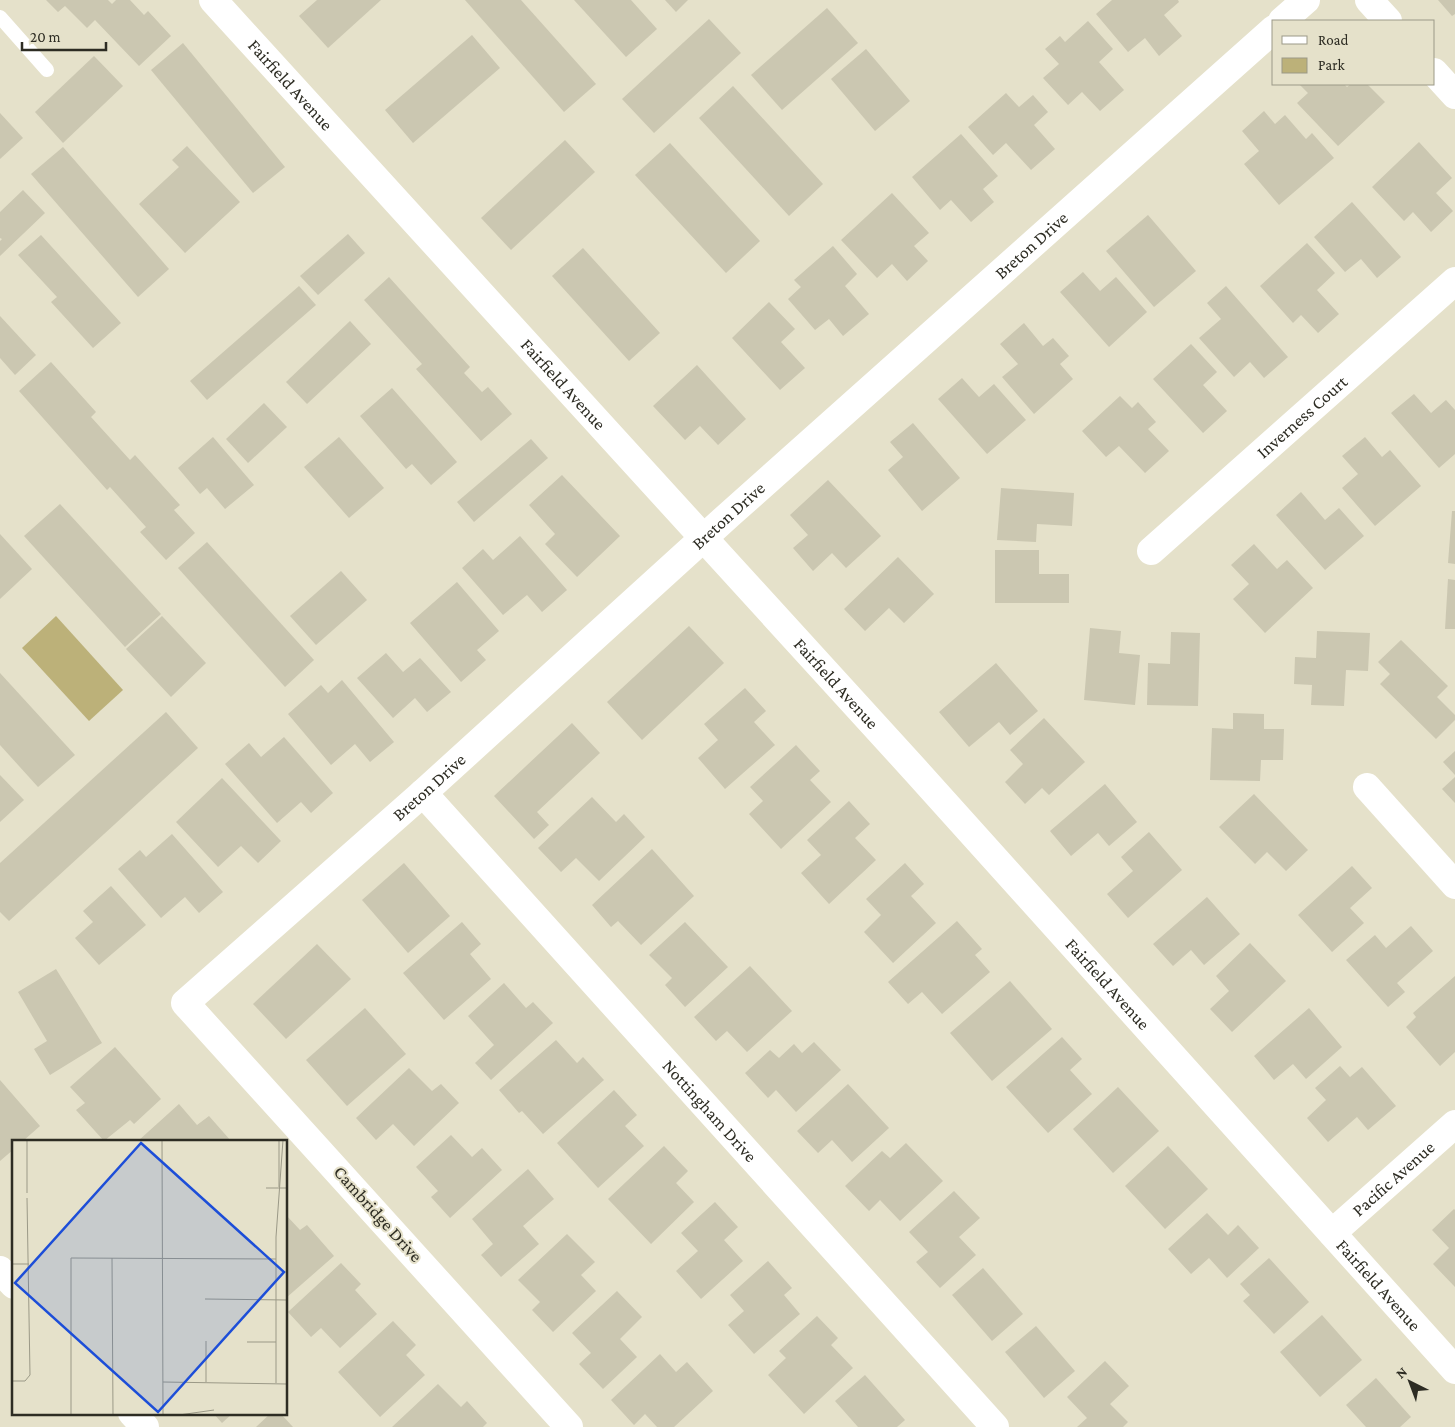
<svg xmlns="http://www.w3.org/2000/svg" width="1455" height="1427" font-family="'Crimson Pro',serif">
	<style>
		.green { fill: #bcb179 }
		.building { fill: #cbc7b1 }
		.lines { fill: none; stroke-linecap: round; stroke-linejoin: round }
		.service { stroke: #fff; stroke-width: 14 }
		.minor { stroke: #fff; stroke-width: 28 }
		.labels { text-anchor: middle; stroke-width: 4; stroke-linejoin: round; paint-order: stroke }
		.street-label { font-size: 18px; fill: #2d2c23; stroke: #e5e1ca }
		.inset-road { fill: none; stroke: #9b9987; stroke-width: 1 }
		.view { fill: #1d4ed8; fill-opacity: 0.15; stroke: #1d4ed8; stroke-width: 2.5 }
		.inset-edge { fill: none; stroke: #2d2c23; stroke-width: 2.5 }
	</style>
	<rect width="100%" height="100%" fill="#e5e1ca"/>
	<path class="green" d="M56,616L123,690L89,721L22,648Z"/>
	<g class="building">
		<path d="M46,0H108L112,4L116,0H130L144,15L148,11L171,36L139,66L95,20L87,28L65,6L58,12Z"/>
		<path d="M317,0H381L328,48L299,16Z"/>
		<path d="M465,0H521L596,84L564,112Z"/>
		<path d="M574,0H631L657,29L626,57Z"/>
		<path d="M665,0H688L676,12Z"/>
		<path d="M1112,0H1178L1179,2L1164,15L1182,36L1159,56L1145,38L1128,52L1096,14Z"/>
		<path d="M1438,0H1455V14L1452,16Z"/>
		<path d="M827,8L858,43L782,110L751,75Z"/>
		<path d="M709,19L741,53L654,133L622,99Z"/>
		<path d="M1088,21L1113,49L1099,62L1124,90L1100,111L1082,92L1068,105L1043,78L1059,64L1045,49L1060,36L1065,42Z"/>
		<path d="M472,35L500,68L413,143L385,110Z"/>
		<path d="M183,43L285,167L253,193L151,70Z"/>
		<path d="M866,49L910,101L875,131L831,79Z"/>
		<path d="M94,56L123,86L63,143L35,112Z"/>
		<path d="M1299,84H1344L1347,87L1351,84H1367L1385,102L1338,146L1297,103L1308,93Z"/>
		<path d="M733,86L823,184L789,216L699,118Z"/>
		<path d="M1006,93L1019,107L1033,95L1048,112L1034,125L1055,149L1031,170L1006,143L993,155L968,127Z"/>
		<path d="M1264,111L1275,124L1285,115L1306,139L1312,133L1334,158L1279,205L1244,164L1259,151L1242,131Z"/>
		<path d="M0,113L23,138L0,159Z"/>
		<path d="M961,134L998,176L983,189L994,202L971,222L951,200L940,210L912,177Z"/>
		<path d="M565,140L595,172L511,250L481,218Z"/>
		<path d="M1419,142L1452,178L1436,193L1453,211L1431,232L1413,212L1404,221L1372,187Z"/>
		<path d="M670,143L760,241L726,273L635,175Z"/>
		<path d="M187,146L240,202L185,253L139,204L179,167L172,160Z"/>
		<path d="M63,147L169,269L138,297L31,174Z"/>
		<path d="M23,190L45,213L0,256V241L2,239L0,238V212Z"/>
		<path d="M892,193L929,233L914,246L928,261L907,281L892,264L877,278L841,240Z"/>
		<path d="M1352,202L1401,257L1377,278L1361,259L1345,272L1314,237Z"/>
		<path d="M1148,215L1196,271L1154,307L1106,251Z"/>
		<path d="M348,234L365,253L318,295L300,276Z"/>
		<path d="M41,235L121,323L93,348L51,302L57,297L18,255Z"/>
		<path d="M1307,243L1335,273L1317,290L1339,314L1318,333L1301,315L1293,323L1260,286Z"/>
		<path d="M833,246L857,274L845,286L869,314L843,336L829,319L815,330L788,299L801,287L794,280Z"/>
		<path d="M583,248L660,333L629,361L552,276Z"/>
		<path d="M1083,272L1100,291L1116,277L1147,312L1109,347L1060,292Z"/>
		<path d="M389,277L470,367L464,373L482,392L488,387L512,414L481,441L416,369L422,364L364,300Z"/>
		<path d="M299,286L316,305L207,400L190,381Z"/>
		<path d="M1226,286L1288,357L1264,378L1250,362L1234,377L1199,338L1221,319L1207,303Z"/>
		<path d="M769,302L795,329L781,342L805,368L780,390L732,338Z"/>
		<path d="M0,316L36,355L15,375L0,358Z"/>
		<path d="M350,321L371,344L307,404L286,382Z"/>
		<path d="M1024,323L1043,346L1053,338L1069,356L1060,364L1073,379L1034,414L1002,377L1018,364L1000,344Z"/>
		<path d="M1191,344L1217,372L1203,385L1227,411L1203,433L1153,379Z"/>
		<path d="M51,362L96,412L91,417L130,460L135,455L180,505L174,510L195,533L166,560L140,532L146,527L110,487L107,490L19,391Z"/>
		<path d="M697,365L746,419L718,445L700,426L685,440L653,406Z"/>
		<path d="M962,378L979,397L994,384L1026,420L987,454L938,399Z"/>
		<path d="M392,388L457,462L431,485L412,464L406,469L360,416Z"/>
		<path d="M1414,394L1431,413L1446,400L1455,410V454L1439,468L1391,413Z"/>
		<path d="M1120,396L1132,408L1138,402L1156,422L1148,429L1169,451L1145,473L1119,446L1106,457L1082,431Z"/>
		<path d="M264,403L287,427L248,463L226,439Z"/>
		<path d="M913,423L960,478L922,511L888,470L903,457L890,442Z"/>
		<path d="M213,437L254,485L225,509L207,488L200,494L178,468Z"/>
		<path d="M339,437L384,488L349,518L304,467Z"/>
		<path d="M1365,437L1382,457L1390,450L1421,486L1375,526L1342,488L1358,474L1342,456Z"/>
		<path d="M531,439L548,458L474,522L457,502Z"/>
		<path d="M562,475L620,536L577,577L545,544L555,534L529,505Z"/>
		<path d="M828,480L881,536L846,568L832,553L813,571L793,548L808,535L790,515Z"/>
		<path d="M1001,488L1074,493L1072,526L1037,524L1036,542L997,540Z"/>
		<path d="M1301,492L1325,520L1339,508L1364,536L1325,570L1276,515Z"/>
		<path d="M60,504L161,614L125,647L24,536Z"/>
		<path d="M1452,511H1455V564L1448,563Z"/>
		<path d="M0,534L32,569L0,599Z"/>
		<path d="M520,536L567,590L542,612L527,595L503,615L462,568L483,549L493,560Z"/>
		<path d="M207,542L314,660L285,687L178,568Z"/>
		<path d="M1254,544L1277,569L1287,560L1313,588L1265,633L1233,599L1249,584L1231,565Z"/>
		<path d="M995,550H1039V574H1069V603H995Z"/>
		<path d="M898,557L934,594L904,623L889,608L865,631L844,609Z"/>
		<path d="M341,571L367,600L316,645L290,616Z"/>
		<path d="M1448,579L1455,580V629H1445Z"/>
		<path d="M457,582L499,631L477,650L486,660L461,682L410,623Z"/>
		<path d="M162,616L206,663L171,697L126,649Z"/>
		<path d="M689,626L724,663L642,740L607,702Z"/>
		<path d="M1090,628L1121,631L1119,653L1140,655L1135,705L1084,700Z"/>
		<path d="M1317,631L1370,633L1368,671L1346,670L1344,706L1311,705L1312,685L1294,684L1295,657L1316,658Z"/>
		<path d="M1171,632L1200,633L1198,706L1147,705L1148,663L1170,664Z"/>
		<path d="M1401,640L1448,686L1437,697L1455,715V720L1436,739L1380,684L1390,674L1378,662Z"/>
		<path d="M386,653L403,672L420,658L451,692L427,712L415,698L393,718L357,678Z"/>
		<path d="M996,663L1038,711L1010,735L999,722L969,747L939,712Z"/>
		<path d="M0,673L75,755L38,787L0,745Z"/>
		<path d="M342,680L394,742L370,762L355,744L331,765L288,714L321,685L328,693Z"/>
		<path d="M745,688L766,711L754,722L775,745L725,789L698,758L718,740L704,724Z"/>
		<path d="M166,712L198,748L9,921L0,912V863Z"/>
		<path d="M1233,713L1264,714V729H1284L1283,760H1261L1260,781L1210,780L1212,728L1233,729Z"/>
		<path d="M1044,718L1085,762L1049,795L1042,788L1025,804L1005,782L1023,764L1010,750Z"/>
		<path d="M572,723L600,753L537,812L549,825L534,839L494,796Z"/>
		<path d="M284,737L333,793L311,813L301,802L277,823L225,764L249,743L261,757Z"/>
		<path d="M796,745L820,771L810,780L831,802L781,849L749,814L763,801L750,787Z"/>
		<path d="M1455,751V775L1443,762Z"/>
		<path d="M0,775L24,800L0,822Z"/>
		<path d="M1455,777V803L1442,789Z"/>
		<path d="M222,778L281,841L258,863L241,846L218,867L176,822Z"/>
		<path d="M1105,784L1137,822L1109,846L1098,833L1071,856L1050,831Z"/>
		<path d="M1254,794L1308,850L1286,871L1267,852L1255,864L1219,827Z"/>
		<path d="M592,797L616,822L624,814L645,837L599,881L576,858L561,872L538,848Z"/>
		<path d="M849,801L870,824L855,838L876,860L829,904L801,873L821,855L807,840Z"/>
		<path d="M1149,832L1182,870L1128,918L1107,894L1133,871L1121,857Z"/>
		<path d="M172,834L223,892L199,913L185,897L161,918L118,869L140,850L146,857Z"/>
		<path d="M652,849L694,896L641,945L618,921L611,927L592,905Z"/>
		<path d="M404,863L450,916L408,953L362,900Z"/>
		<path d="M905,863L924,884L911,896L936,923L893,963L864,932L881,915L866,899Z"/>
		<path d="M1352,866L1372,888L1350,908L1364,923L1332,952L1298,915Z"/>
		<path d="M111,886L146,925L99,965L75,938L93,922L83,911Z"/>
		<path d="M1207,897L1240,934L1204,965L1191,950L1173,966L1153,944Z"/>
		<path d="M957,921L982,949L975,955L990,972L942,1014L922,992L908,1004L888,982Z"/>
		<path d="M462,922L481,944L470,954L491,979L444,1020L403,973Z"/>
		<path d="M685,922L728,967L685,1007L665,985L672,978L649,955Z"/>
		<path d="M1411,926L1433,951L1397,983L1405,992L1388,1007L1346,960L1375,935L1386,948Z"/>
		<path d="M1250,943L1286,981L1232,1032L1210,1009L1229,991L1216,976Z"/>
		<path d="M317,944L351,979L286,1039L253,1004Z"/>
		<path d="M750,966L792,1011L747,1052L727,1031L716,1041L694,1017Z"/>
		<path d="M56,969L102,1043L50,1075L34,1049L47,1041L18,992Z"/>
		<path d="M1455,976V1052L1440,1066L1406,1027L1416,1017L1413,1013Z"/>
		<path d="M1010,981L1052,1029L992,1081L950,1033Z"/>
		<path d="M504,983L526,1008L533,1002L553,1023L491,1080L475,1063L494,1045L468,1016Z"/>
		<path d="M365,1008L406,1054L347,1106L306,1060Z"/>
		<path d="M1309,1008L1342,1047L1306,1079L1293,1064L1274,1080L1254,1056Z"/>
		<path d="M1062,1037L1082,1059L1070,1070L1092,1094L1048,1133L1006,1087Z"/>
		<path d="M556,1040L577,1063L583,1057L604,1080L543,1134L522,1111L519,1113L499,1090Z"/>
		<path d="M814,1042L841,1070L796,1112L776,1090L768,1098L745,1073L770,1050L779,1058L794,1044L802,1053Z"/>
		<path d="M115,1047L161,1099L134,1124L130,1120L104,1141L76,1110L85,1103L70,1087Z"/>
		<path d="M1340,1066L1350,1077L1362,1067L1396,1106L1368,1130L1357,1117L1328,1142L1307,1118L1326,1100L1315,1088Z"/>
		<path d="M409,1068L432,1091L441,1084L459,1103L414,1146L393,1124L376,1140L356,1118Z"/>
		<path d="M0,1080L40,1126L23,1141H14V1149L0,1161Z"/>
		<path d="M848,1084L889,1128L852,1162L832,1140L818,1153L797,1131Z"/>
		<path d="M1118,1087L1159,1131L1113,1173L1073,1129Z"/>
		<path d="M614,1090L637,1115L625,1126L644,1146L598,1188L557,1143Z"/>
		<path d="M179,1104L197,1125L209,1116L231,1141H138Z"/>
		<path d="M451,1135L472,1157L482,1148L502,1170L450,1218L431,1197L438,1191L416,1167Z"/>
		<path d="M906,1143L943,1181L900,1221L880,1200L869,1211L845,1186L882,1151L890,1158Z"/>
		<path d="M664,1146L688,1171L676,1183L694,1202L651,1244L608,1199Z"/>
		<path d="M1168,1146L1208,1189L1165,1229L1125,1186Z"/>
		<path d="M528,1169L554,1199L523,1226L539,1244L501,1277L481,1255L493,1244L472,1219Z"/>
		<path d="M954,1191L980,1218L959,1237L976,1255L940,1288L916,1262L928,1252L909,1232Z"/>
		<path d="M715,1202L738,1227L724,1240L743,1261L701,1299L676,1271L698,1251L681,1233Z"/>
		<path d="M1454,1209L1455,1210V1287L1433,1264L1449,1248L1432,1230Z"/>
		<path d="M1207,1213L1228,1235L1238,1225L1259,1248L1227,1278L1209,1258L1191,1274L1168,1249Z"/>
		<path d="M286,1215L300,1230L307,1225L334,1256L286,1298Z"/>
		<path d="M567,1234L595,1262L581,1275L596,1291L553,1332L532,1310L540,1302L518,1280Z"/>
		<path d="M1269,1258L1309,1302L1274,1334L1243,1301L1250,1295L1240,1284Z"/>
		<path d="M768,1261L792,1288L784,1295L800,1314L754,1354L728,1325L744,1311L730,1295Z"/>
		<path d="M341,1263L361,1284L355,1290L377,1314L340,1348L321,1328L311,1337L288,1312Z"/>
		<path d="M983,1268L1023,1314L992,1341L952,1295Z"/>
		<path d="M617,1291L642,1317L620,1339L637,1357L603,1389L579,1364L591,1353L572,1333Z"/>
		<path d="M1322,1315L1362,1360L1320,1397L1280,1352Z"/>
		<path d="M817,1316L838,1338L831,1345L853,1368L804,1414L768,1375L786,1358L779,1351Z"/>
		<path d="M393,1321L416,1345L406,1355L425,1375L380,1417L338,1372Z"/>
		<path d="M1036,1326L1075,1371L1044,1398L1005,1352Z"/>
		<path d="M660,1354L676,1372L687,1362L713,1391L674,1427H657L645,1414L634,1425L611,1400Z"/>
		<path d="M1105,1361L1129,1386L1110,1404L1128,1422L1123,1427H1077L1087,1418L1067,1397Z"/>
		<path d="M865,1375L905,1420L897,1427H858L835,1401Z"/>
		<path d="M1376,1378L1411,1417L1400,1427H1366L1346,1405Z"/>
		<path d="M438,1384L461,1407L467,1401L487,1423L483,1427H392Z"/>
		<path d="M213,1413H233L222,1423Z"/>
		<path d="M271,1413H280L293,1427H256Z"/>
	</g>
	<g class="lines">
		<path class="service" d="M0,17L47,70"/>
		<g class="minor">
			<path id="s1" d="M213,0L916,771L1455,1370"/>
			<path d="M1369,0L1388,21"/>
			<path d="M1282,21L1306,0"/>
			<path d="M1434,72L1455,95"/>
			<path id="s2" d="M1151,551L1455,281"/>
			<path d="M1367,787L1455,885"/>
			<path id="s3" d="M423,793L995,1427"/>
			<path id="s4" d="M1332,1233L1455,1124"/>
			<path d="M0,1270L14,1285"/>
			<path d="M132,1413L145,1427"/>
			<path id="s5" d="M569,1427L185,1003L423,793L730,514L1274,29"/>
		</g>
	</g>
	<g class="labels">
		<g class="street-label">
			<text dy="6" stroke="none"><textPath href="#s1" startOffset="115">Fairfield Avenue</textPath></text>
			<text dy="6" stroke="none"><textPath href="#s5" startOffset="1708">Breton Drive</textPath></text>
			<text dy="6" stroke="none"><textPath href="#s1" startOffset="520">Fairfield Avenue</textPath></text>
			<text dy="6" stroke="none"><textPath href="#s2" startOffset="202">Inverness Court</textPath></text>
			<text dy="6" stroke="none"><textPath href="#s5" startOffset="1302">Breton Drive</textPath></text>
			<text dy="6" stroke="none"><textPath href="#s1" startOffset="925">Fairfield Avenue</textPath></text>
			<text dy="6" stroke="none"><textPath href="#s5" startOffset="898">Breton Drive</textPath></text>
			<text dy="6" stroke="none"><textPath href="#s1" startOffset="1330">Fairfield Avenue</textPath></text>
			<text dy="6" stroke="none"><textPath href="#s3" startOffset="428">Nottingham Drive</textPath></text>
			<text dy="6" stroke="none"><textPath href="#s4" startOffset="82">Pacific Avenue</textPath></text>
			<text transform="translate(378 1214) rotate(48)" y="6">Cambridge Drive</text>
			<text dy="6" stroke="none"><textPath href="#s1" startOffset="1735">Fairfield Avenue</textPath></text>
		</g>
	</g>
	<g transform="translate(12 1140)">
		<rect width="275" height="275" fill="#e5e1ca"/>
		<path class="inset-road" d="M150,0L151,275M267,47V0M254,48H275M15,53V0M100,118L101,275M0,124H17M193,159L275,160M235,202H264M0,241H13L18,235L15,58M151,242L275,244M194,242V201M264,243V97L271,0M59,275V118L264,119M167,275L202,270"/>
		<path class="view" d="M129,3L272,132L146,272L3,143Z"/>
		<rect width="275" height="275" class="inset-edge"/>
	</g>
	<rect x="1272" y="20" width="162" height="65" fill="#e5e1ca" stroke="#9b9987"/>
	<rect x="1282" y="36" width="25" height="8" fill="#ffffff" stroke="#9b9987"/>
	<text x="1318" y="45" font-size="15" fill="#2d2c23">Road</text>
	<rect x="1282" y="58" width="25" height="15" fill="#bcb179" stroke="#9b9987"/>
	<text x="1318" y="70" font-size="15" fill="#2d2c23">Park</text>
	<g transform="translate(1410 1382) rotate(318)" stroke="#e5e1ca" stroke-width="4" paint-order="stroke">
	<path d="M0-4L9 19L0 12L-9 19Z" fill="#2d2c23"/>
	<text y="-8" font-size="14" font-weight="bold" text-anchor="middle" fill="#2d2c23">N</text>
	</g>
	<path d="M22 42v8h84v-8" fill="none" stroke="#2d2c23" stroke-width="2.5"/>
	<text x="30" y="42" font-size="15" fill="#2d2c23" stroke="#e5e1ca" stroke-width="4" paint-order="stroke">20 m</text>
</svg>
